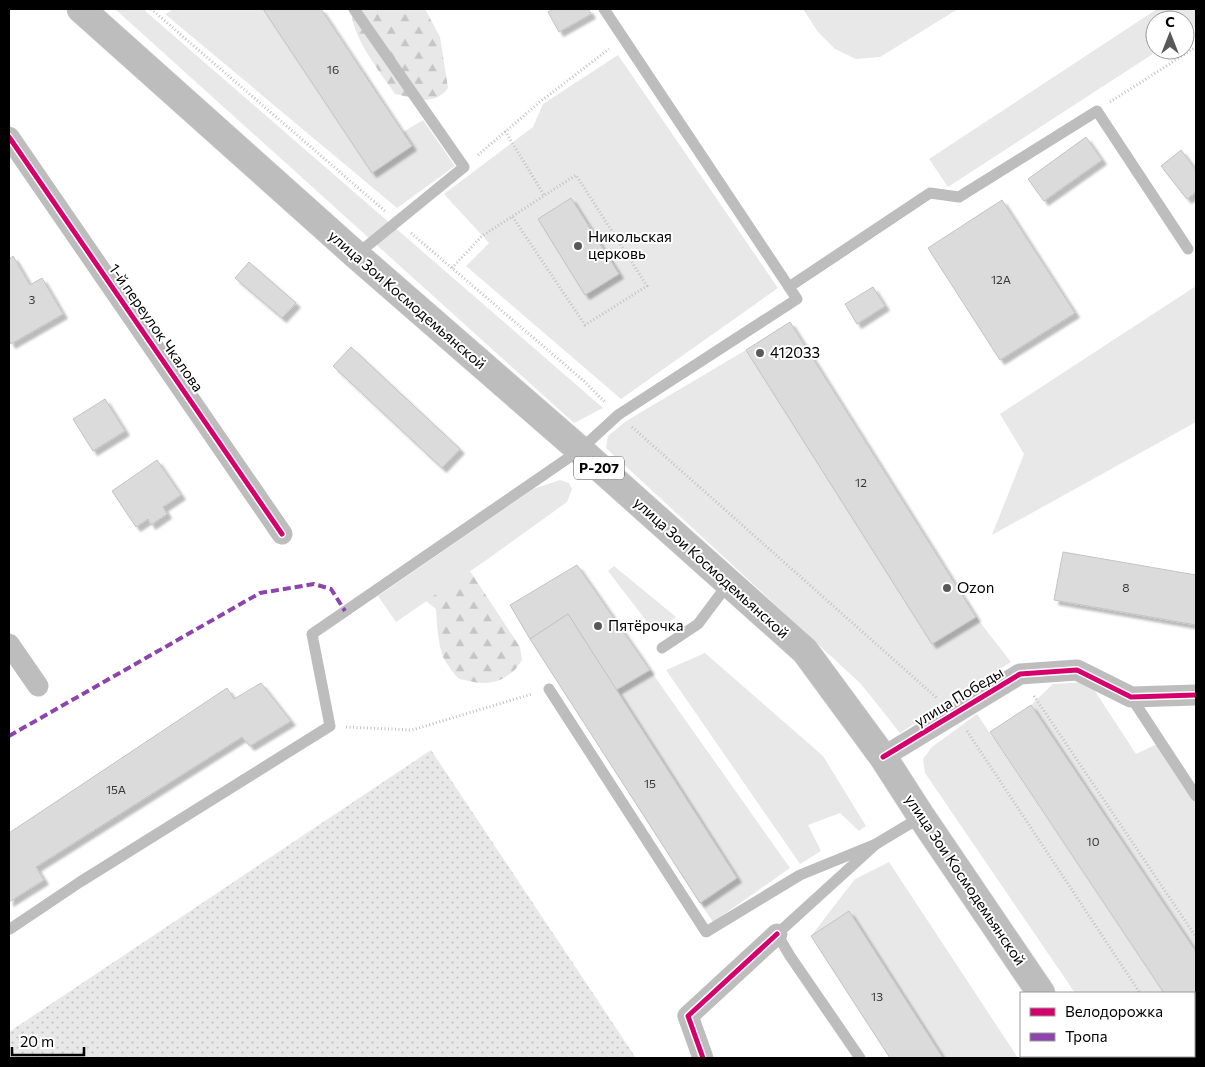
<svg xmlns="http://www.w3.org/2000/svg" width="1205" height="1067" font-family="Commissioner,sans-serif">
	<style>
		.green { fill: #e8e8e8 }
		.forest { fill: url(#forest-firs) }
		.garden { fill: url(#garden-dots) }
		.building { fill: #dbdbdb; stroke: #c3c3c3; filter: url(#shadow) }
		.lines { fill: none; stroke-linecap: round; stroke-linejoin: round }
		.primary-casing { stroke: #dbdbdb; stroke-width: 29 }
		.path { stroke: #c2c2c2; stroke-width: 3; stroke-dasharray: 1 2.5; stroke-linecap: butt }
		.service { stroke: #bdbdbd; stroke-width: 11 }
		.minor { stroke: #bdbdbd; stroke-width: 21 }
		.primary { stroke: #bdbdbd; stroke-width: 28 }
		.quiet { stroke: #8e44ad; stroke-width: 4; stroke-dasharray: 8 4; stroke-linecap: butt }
		.cycleway-casing { stroke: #fff; stroke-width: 8 }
		.cycleway { stroke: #d6006c; stroke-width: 5 }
		.poi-dot { fill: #595959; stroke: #fff; stroke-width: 2 }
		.labels { text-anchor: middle; stroke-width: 4; stroke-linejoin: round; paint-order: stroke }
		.number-label { font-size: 12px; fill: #373737 }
		.shield { fill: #fff; stroke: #4c4c4c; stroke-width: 1 }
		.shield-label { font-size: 14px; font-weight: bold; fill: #000 }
		.poi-label { font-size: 15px; fill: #000; stroke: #fff; text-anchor: start }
		.street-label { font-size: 15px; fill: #000; stroke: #fff }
	</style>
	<defs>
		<pattern id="forest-firs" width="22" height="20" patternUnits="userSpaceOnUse" patternTransform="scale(1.25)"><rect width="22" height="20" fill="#e8e8e8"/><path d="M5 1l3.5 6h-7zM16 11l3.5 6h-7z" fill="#c5c5c5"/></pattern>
		<pattern id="garden-dots" width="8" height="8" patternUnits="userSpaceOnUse" patternTransform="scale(1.25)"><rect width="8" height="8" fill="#e8e8e8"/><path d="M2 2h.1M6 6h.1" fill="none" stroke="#c5c5c5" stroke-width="1.8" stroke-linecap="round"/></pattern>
		<filter id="shadow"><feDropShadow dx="4.5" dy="4.5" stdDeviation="1" flood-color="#0004"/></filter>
	</defs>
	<rect width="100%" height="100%" fill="#fff"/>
	<g class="green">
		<path d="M115,9H143L603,408L574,423Z"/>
		<path d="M174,9H263L372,172L412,146L403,132L423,120L455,166L397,208L165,14Z"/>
		<path d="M803,9H958L880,57L856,59L835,49L818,32Z"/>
		<path d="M1157,9H1196V26L1185,33V20H1155V50H1159L948,187L929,159Z"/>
		<path d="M618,55L778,288L621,399L466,266L489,243L444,194L533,127L543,104Z"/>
		<path d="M1196,286V422L992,535L1024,454L1000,414Z"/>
		<path d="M746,350L932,644L976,617L1011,662L900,733L861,684L606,448L608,436L626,421Z"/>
		<path d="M560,480L569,483L572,489L567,502L485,561L396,622L378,596L533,489Z"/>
		<path d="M614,566L676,617L655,632L608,571Z"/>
		<path d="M705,653L823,756L866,826L859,831L840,813L808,825L821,851L800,864L666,670Z"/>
		<path d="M650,670L790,868L713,922L700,903L737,878L616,690Z"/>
		<path d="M1089,682L1136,754L1161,742L1196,796V952L1031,705L1053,684Z"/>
		<path d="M977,714L1164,993H1075L925,773L923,759L932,747Z"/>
		<path d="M889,862L1018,1058H943L849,911L811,936L855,879Z"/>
	</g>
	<g class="forest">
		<path d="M352,9H425L440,37L448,88C434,107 415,98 395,94C381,73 349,34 352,9Z"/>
		<path d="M470,571L520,647L522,660C511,679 491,687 469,681C466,680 461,680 458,678C454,674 449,667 446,662C438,650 437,624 436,609L426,601Z"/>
	</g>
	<path class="garden" d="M431,750L636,1058H9V1032Z"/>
	<g class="building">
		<path d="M263,9H321L412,146L372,173Z"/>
		<path d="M554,9H588L591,14L559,32L548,12Z"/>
		<path d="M1086,137L1102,160L1044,201L1028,179Z"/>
		<path d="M1181,150L1196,170V192L1187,199L1161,166Z"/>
		<path d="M571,198L619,274L585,295L538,219Z"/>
		<path d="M1002,200L1075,313L1000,360L928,248Z"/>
		<path d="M13,256L30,285L42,278L63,314L11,344L9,340V259Z"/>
		<path d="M249,262L296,303L282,318L235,278Z"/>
		<path d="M873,287L885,306L857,324L845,304Z"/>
		<path d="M790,322L976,617L932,644L746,350Z"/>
		<path d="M351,347L460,449L442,468L333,366Z"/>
		<path d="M105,399L125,431L93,451L73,419Z"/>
		<path d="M157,460L181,495L163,507L167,514L151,525L148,519L136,527L112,491Z"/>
		<path d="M1063,552L1196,575V625L1054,600Z"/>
		<path d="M577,565L650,670L616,690L568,614L530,639L510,605Z"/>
		<path d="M568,614L737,878L700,903L530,639Z"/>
		<path d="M261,683L291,721L250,746L242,737L36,867L44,880L9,902V833L227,688L234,699Z"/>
		<path d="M1031,705L1196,952V1041L1194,1038V993H1164L990,732Z"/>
		<path d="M849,911L943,1058H890L811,936Z"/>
	</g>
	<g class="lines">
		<defs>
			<g id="primary">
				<path d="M81,9L356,255L580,450L805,651L883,757L921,816L1041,993"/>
				<path d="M1084,1056L1085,1058"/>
			</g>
		</defs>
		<use href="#primary" class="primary-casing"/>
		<g class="path">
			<path d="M151,9L385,211"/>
			<path d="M1110,102L1196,47"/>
			<path d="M505,131L544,195"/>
			<path d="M478,155L541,101L609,49"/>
			<path d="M411,233L584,381L606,403"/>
			<path d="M452,268L482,236L576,175L647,286L585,325L512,216"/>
			<path d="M632,427L938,699"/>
			<path d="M1034,696L1196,937"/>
			<path d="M346,727L412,730L532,694"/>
			<path d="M967,731L1140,993"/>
			<path d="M1182,1056L1183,1058"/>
		</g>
		<g class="service">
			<path d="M354,9L464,167L356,255"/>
			<path d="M789,287L930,193L959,197L1097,111L1188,249"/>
			<path d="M662,648L698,624L728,584"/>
			<path d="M549,689L706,932L800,875L876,844"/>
			<path d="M1131,697L1196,796"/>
			<path d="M10,929L80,882L330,726L312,634L580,450L618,415L797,299L604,9"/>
			<path d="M860,1058L790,956L777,934L876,844L921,817"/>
		</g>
		<g class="minor">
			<path d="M9,137L282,534"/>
			<path d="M9,644L38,686"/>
			<path d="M883,757L1020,674L1077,670L1131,697L1196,695"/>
			<path d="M703,1058L688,1016L777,934"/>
		</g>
		<use href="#primary" class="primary"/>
		<g class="quiet">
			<path d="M9,736L260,593L314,584L331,589L345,611"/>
			<path d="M9,929H10"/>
		</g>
		<defs>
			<g id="cycleway">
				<path d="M9,137L282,534"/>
				<path d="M883,757L1020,674L1077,670L1131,697L1196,695"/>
				<path d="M703,1058L688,1016L777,934"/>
			</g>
		</defs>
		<use href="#cycleway" class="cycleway-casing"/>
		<use href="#cycleway" class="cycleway"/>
	</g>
	<g class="poi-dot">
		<circle cx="578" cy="246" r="5"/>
		<circle cx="760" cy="353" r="5"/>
		<circle cx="947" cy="588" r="5"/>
		<circle cx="598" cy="626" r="5"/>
	</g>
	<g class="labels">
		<g class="number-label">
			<text x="333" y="74">16</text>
			<text x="1001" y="284">12А</text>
			<text x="32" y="304">3</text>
			<text x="861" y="487">12</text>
			<text x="1126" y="592">8</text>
			<text x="650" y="788">15</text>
			<text x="116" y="794">15А</text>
			<text x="1093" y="846">10</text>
			<text x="877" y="1001">13</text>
		</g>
		<rect class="shield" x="574" y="456.5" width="50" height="23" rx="4"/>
		<g class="shield-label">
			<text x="599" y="473">Р-207</text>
		</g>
		<g class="poi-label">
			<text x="588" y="242">Никольская<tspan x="588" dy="17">церковь</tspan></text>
			<text x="770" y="358">412033</text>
			<text x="957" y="593">Ozon</text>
			<text x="608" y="631">Пятёрочка</text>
		</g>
		<g class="street-label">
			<text transform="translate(407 300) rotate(41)" y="5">улица Зои Космодемьянской</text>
			<text transform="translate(156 328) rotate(55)" y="5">1-й переулок Чкалова</text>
			<text transform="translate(711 568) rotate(42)" y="5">улица Зои Космодемьянской</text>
			<text transform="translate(959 697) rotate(-31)" y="5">улица Победы</text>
			<text transform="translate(965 880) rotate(56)" y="5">улица Зои Космодемьянской</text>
		</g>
	</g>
	<rect width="1205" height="1067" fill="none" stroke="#000000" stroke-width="20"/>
	<rect x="1020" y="992" width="175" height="65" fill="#ffffff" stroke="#999999"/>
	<rect x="1030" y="1008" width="25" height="8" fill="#d6006c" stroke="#999999"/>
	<text x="1065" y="1017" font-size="15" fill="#000000">Велодорожка</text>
	<rect x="1030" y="1033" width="25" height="8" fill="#8e44ad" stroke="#999999"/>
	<text x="1065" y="1042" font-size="15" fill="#000000">Тропа</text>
	<g transform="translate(1170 35)"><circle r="24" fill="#ffffff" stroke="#999999"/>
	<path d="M0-4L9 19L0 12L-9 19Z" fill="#595959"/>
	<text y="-8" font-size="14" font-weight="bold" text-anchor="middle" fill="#000000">С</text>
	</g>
	<path d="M12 1047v8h72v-8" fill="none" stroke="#000000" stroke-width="2.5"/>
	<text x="20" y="1047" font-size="15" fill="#000000" stroke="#ffffff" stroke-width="4" paint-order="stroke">20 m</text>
</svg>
